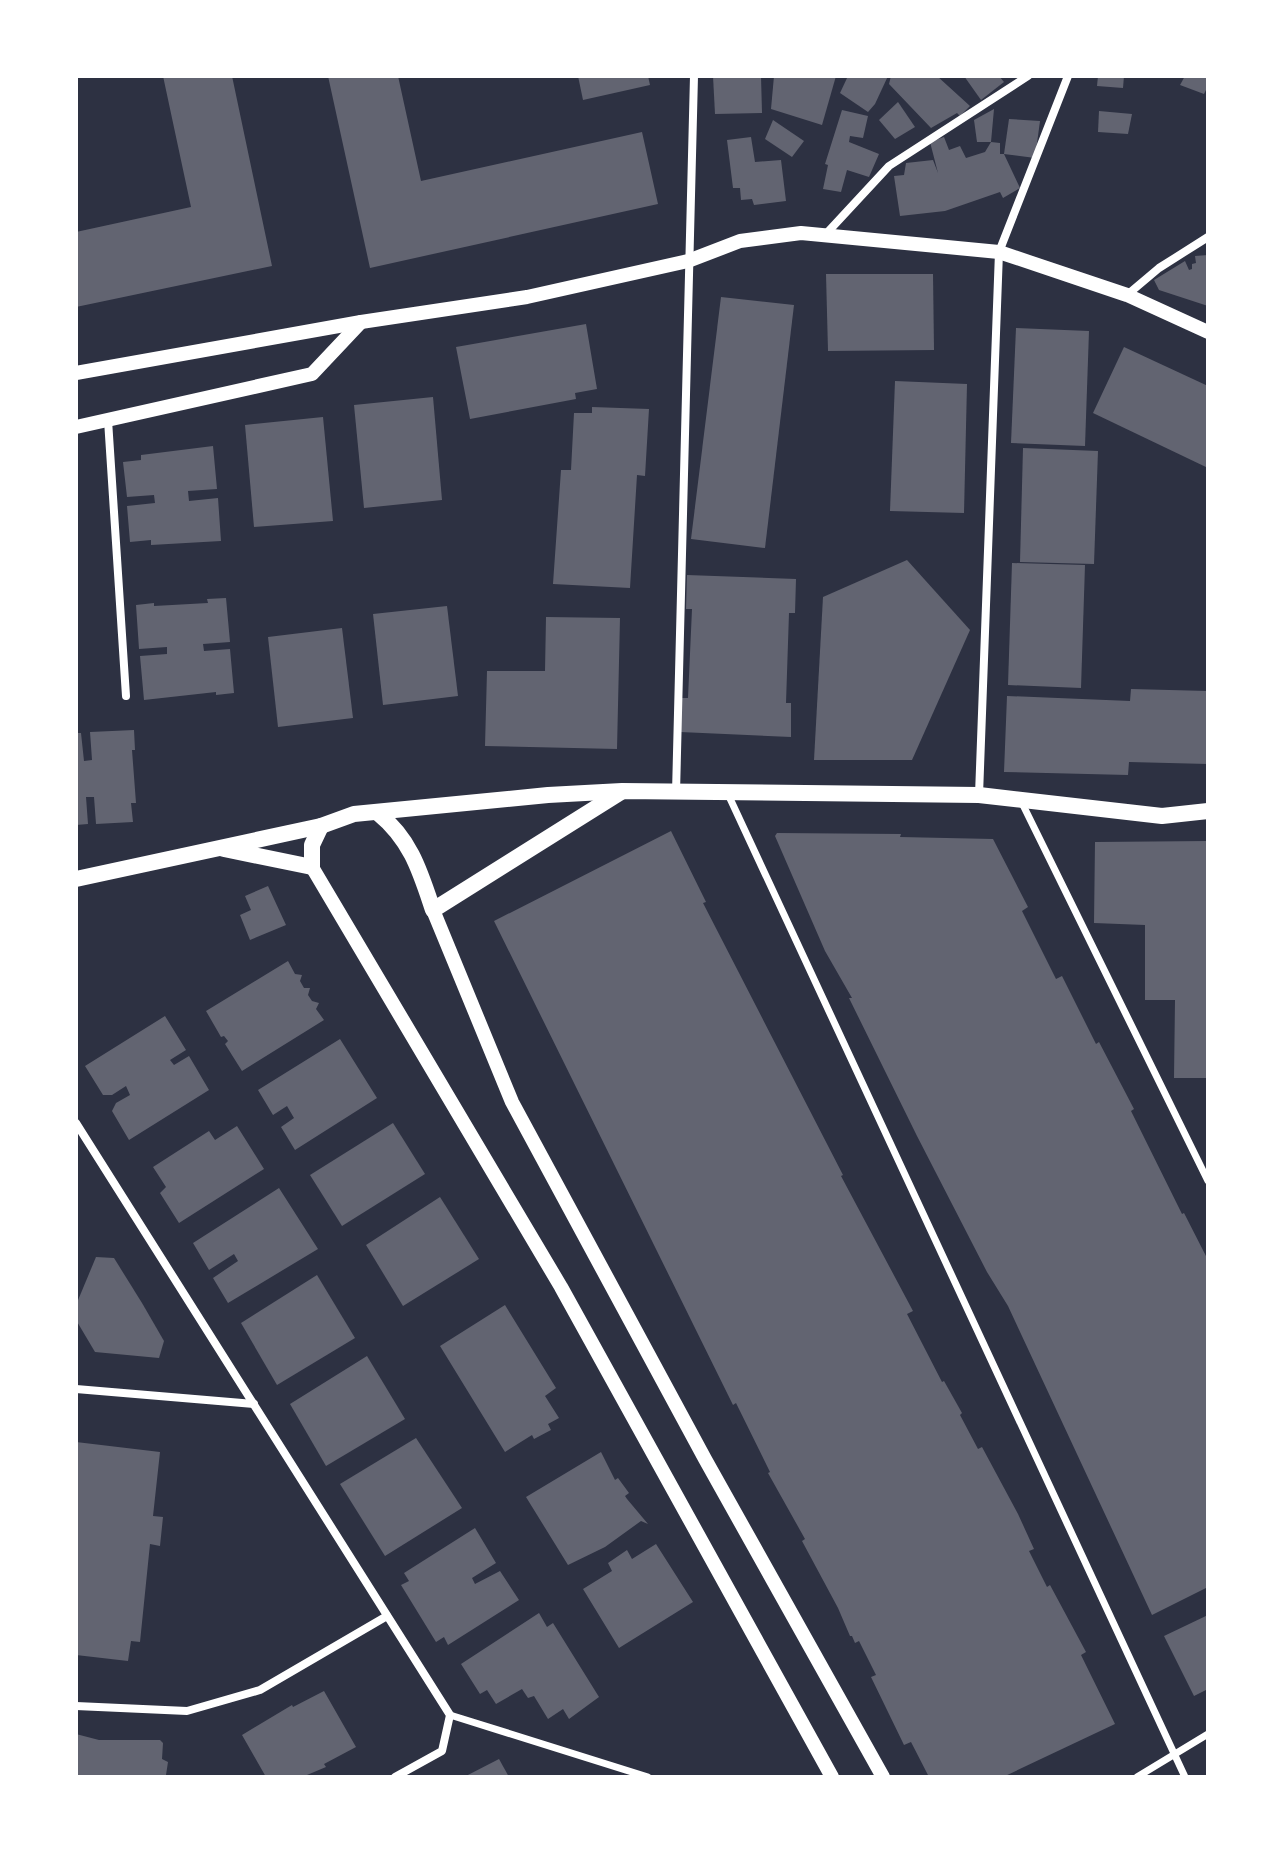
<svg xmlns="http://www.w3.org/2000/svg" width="1284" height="1853" font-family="Figtree,sans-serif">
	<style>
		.building { fill: #626471 }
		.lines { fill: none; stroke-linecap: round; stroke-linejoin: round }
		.pedestrian { stroke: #fff; stroke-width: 7 }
		.minor { stroke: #fff; stroke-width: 8 }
		.tertiary { stroke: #fff; stroke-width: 14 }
		.secondary { stroke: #fff; stroke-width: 16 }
	</style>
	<rect width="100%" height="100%" fill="#2d3142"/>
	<g class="building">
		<path d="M163,76H232L272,266L76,307V232L191,207Z"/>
		<path d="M328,76H398L421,181L642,132L658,204L370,268Z"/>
		<path d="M578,76H648L650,85L583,100Z"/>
		<path d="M713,76H761L762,113L715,114Z"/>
		<path d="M774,76H836L822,125L771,109Z"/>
		<path d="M848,76H888L875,104L868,112L840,93Z"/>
		<path d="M891,76H937L970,106L960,116L957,113L931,128L889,84Z"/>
		<path d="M964,76H999L1004,82L981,100Z"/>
		<path d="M1098,76H1124L1123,88L1097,86Z"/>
		<path d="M1185,76H1208V86L1204,94L1180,85Z"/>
		<path d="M898,102L915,127L895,139L879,120Z"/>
		<path d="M994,109L991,142H977L974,120Z"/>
		<path d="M842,110L868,116L863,138L850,136L849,142L879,154L869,177L847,170L841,192L823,189L828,165L825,164Z"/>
		<path d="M1099,111L1132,114L1128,134L1098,132Z"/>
		<path d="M1009,119L1040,121L1035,158L1004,154Z"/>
		<path d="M773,120L804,141L792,157L765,139Z"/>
		<path d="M751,137L755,162L781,160L786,201L754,205L752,199L741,200L740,188H733L727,140Z"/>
		<path d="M944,137L949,150L960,146L966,158L985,152L991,142L1000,143V154H1004L1020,188L1003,198L1000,192L945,211L900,216L894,176L904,175L906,163L933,160L938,173L930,142Z"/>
		<path d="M1208,255V306L1159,290L1154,280L1185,261L1189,270L1192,269V264L1196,263L1195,256Z"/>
		<path d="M826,274H933L934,350L828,351Z"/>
		<path d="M721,297L794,305L765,548L691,539Z"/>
		<path d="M586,324L597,389L575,393L576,399L470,419L456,347Z"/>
		<path d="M1016,328L1089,331L1085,446L1011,443Z"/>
		<path d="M1124,347L1208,386V468L1093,413Z"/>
		<path d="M895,381L967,384L964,513L890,511Z"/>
		<path d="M433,397L442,500L364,508L354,405Z"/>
		<path d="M592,407L649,409L645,476L637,475L630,588L553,584L561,470H571L574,413H592Z"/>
		<path d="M323,417L333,521L254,527L245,425Z"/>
		<path d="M213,446L217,489L188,491L189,501L218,498L221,541L151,545V540L130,542L127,506L155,503L154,495L127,497L123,462L141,460V455Z"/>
		<path d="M1023,448L1098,451L1094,564L1020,562Z"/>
		<path d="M907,560L970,630L912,760H814L823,597Z"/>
		<path d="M1012,563L1085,565L1081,688L1008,685Z"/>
		<path d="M687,575L796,579L795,613H789L786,703H791V737L680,732L681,698H688L692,609H686Z"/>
		<path d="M226,598L230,642L203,644L204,651L230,649L234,693L216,695V692L144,700L140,656L167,654V647L139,649L136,605L154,603V606L208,603L207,599Z"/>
		<path d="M447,606L458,696L383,705L373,614Z"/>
		<path d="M546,617L620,618L617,749L485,746L487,671H545Z"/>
		<path d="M342,628L353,718L278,727L268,637Z"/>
		<path d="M1131,689L1208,691V764L1129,762L1128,775L1004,772L1007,696L1130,701Z"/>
		<path d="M134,730L135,750H132L136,803H131L133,822L96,824L94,797H86L88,824L76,825V733H81L84,761L92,760L90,732Z"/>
		<path d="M671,831L706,902L703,903L843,1175L841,1176L913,1311L907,1314L942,1382L944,1381L962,1413L960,1415L978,1449L982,1447L1018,1514L1034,1549L1029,1551L1047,1587L1050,1585L1086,1652L1081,1655L1115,1724L1003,1777H929L911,1742L904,1745L871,1677L876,1675L859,1641L855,1643L852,1636H850L838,1608L802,1541L805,1539L768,1473L770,1472L736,1403L733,1405L494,921Z"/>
		<path d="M777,833L901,834L900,837L993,839L1028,907L1022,911L1056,979L1062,976L1096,1044L1099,1042L1134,1109L1131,1111L1182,1214L1184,1213L1208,1260V1587L1152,1615L1008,1306L987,1272L917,1136L849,998H852L825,951L775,836Z"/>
		<path d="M1208,841V1078H1174L1175,1000H1145V925L1094,923L1095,842Z"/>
		<path d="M268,886L286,925L250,940L240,915L251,910L245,896Z"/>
		<path d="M288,961L295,974L302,975L300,981L304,988H310L308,995L312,1001L319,1003L316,1009L324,1020L242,1071L225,1044L228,1041L224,1036L221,1037L206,1011Z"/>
		<path d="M165,1016L186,1050L170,1060L174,1065L189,1056L209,1090L129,1140L112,1111L116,1103L130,1095L126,1086L112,1095H103L85,1066Z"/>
		<path d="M340,1039L377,1098L295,1150L281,1127L294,1118L287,1106L273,1115L258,1090Z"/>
		<path d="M393,1123L425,1174L342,1226L310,1175Z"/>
		<path d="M237,1126L264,1169L179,1223L160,1193L166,1187L153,1167L209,1131L215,1140Z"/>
		<path d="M279,1188L318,1249L228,1303L213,1278L238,1261L234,1254L209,1270L193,1243Z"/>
		<path d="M440,1197L479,1259L403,1306L366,1245Z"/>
		<path d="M96,1257L114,1258L142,1303L164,1341L159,1358L95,1352L76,1320V1305Z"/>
		<path d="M317,1275L355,1338L277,1385L241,1323Z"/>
		<path d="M505,1305L556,1388L545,1396L559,1418L548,1424L551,1430L534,1439L532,1435L505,1452L440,1346Z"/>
		<path d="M367,1356L405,1419L326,1466L290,1404Z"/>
		<path d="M416,1438L462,1508L385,1556L340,1484Z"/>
		<path d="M76,1442L160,1452L153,1516L163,1517L160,1546L150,1544L140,1642L131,1641L128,1661L76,1655Z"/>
		<path d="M601,1452L615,1480L618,1478L629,1493L625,1496L627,1499L648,1524L641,1521L605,1547L568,1565L526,1497Z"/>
		<path d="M475,1528L496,1563L472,1578L475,1584L500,1571L519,1600L448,1645L444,1637L436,1642L401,1585L409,1581L404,1573Z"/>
		<path d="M656,1544L693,1602L619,1648L583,1589L612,1571L608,1563L627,1550L632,1559Z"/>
		<path d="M539,1613L547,1627L553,1623L599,1697L569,1719L563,1709L548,1719L534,1696L528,1698L522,1689L496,1704L487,1690L480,1694L461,1664Z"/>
		<path d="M1208,1615V1689L1194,1696L1164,1636Z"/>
		<path d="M324,1691L356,1747L324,1764L326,1767L307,1775L266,1777L242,1735L292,1705L293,1707Z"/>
		<path d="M76,1734L99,1740H160L163,1743L162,1759L168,1762L166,1775L165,1777H76Z"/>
		<path d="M499,1759L509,1777H464Z"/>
	</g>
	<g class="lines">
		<g class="pedestrian">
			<path d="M727,792L1185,1777"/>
			<path d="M1022,803L1208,1181"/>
			<path d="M450,1715L648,1777"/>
			<path d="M1137,1777L1208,1734"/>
		</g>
		<g class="minor">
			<path d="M825,235L889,166L1028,76"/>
			<path d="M1127,295L1159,268L1208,237"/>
			<path d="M108,420L126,696"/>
			<path d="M676,793L694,76"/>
			<path d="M979,795L999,252L1068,76"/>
			<path d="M76,1123L450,1715L442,1751L395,1777"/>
			<path d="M76,1389L254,1404"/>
			<path d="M76,1706L187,1711L260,1690L387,1616"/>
		</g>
		<g class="tertiary">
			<path d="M76,373L361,322L527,297L688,261L740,241L801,233L999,252L1127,295L1208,332"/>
			<path d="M76,427L312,374L361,322"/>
			<path d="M312,867L561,1287L832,1777"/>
			<path d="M433,910L512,1102L705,1459L883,1777"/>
		</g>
		<g class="secondary">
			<path d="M378,813C411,840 420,871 433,910L621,792"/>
			<path d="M224,849L312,867V845L321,826"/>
			<path d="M76,879L321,826L354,814L548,795L622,791L979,795L1162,816L1208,811"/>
		</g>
	</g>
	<rect width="1284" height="1853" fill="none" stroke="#ffffff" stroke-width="156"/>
</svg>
